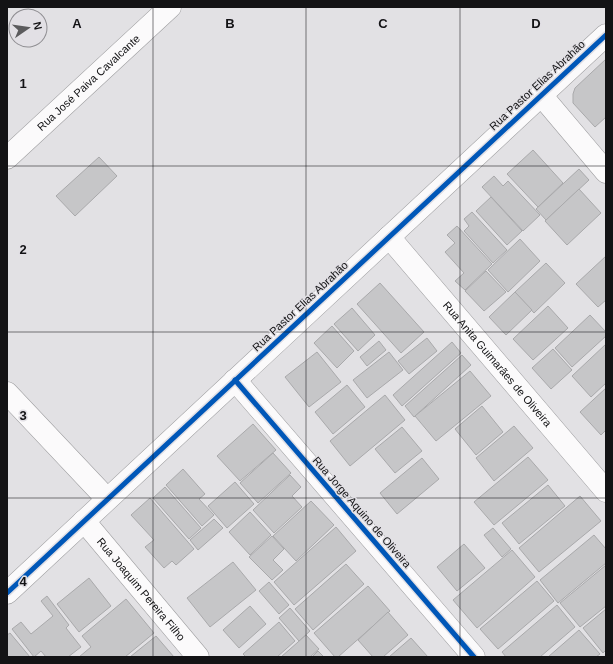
<svg xmlns="http://www.w3.org/2000/svg" width="613" height="664" font-family="Helvetica,sans-serif">
	<style>
		.building { fill: #c6c6c8; stroke: #a9a9ab }
		.lines { fill: none; stroke-linecap: round; stroke-linejoin: round }
		.minor-casing { stroke: #9e9ea0; stroke-width: 23 }
		.minor { stroke: #fbfafb; stroke-width: 22 }
		.cycleway-casing { stroke: #e2e0e5; stroke-width: 8 }
		.cycleway { stroke: #0057b8; stroke-width: 5 }
		.grid { fill: none; stroke: #131315; stroke-width: 1; stroke-opacity: 0.55 }
		.labels { text-anchor: middle; stroke-width: 3; stroke-linejoin: round; paint-order: stroke }
		.street-label { font-size: 11px; fill: #131315; stroke: #e2e0e5 }
		.grid-label { font-size: 13px; text-anchor: middle; font-weight: bold; fill: #131315; stroke: #e2e0e5; stroke-width: 3; stroke-linejoin: round; paint-order: stroke }
	</style>
	<rect width="100%" height="100%" fill="#e2e1e4"/>
	<g class="building">
		<path d="M606,59V117L595,127L573,103V94L575,88Z"/>
		<path d="M533,150L563,183L538,207L507,174Z"/>
		<path d="M99,157L117,176L75,216L56,196Z"/>
		<path d="M579,169L589,180L546,220L536,209Z"/>
		<path d="M494,176L503,186L508,181L540,215L523,231L482,187Z"/>
		<path d="M579,189L601,213L567,245L545,221Z"/>
		<path d="M491,197L522,231L507,245L476,211Z"/>
		<path d="M472,212L507,250L493,263L464,231L469,226L464,219Z"/>
		<path d="M457,226L492,264L465,290L455,281L464,273L445,252L455,243L447,235Z"/>
		<path d="M520,239L540,261L508,292L488,270Z"/>
		<path d="M606,256V300L598,307L576,284Z"/>
		<path d="M546,263L565,283L534,313L515,292Z"/>
		<path d="M486,271L506,292L484,311L465,291Z"/>
		<path d="M380,283L424,332L401,353L357,304Z"/>
		<path d="M515,292L532,310L506,335L489,317Z"/>
		<path d="M548,306L568,328L533,360L513,339Z"/>
		<path d="M352,308L375,335L358,351L334,324Z"/>
		<path d="M590,315L606,332V336L572,367L555,348Z"/>
		<path d="M332,326L354,351L337,368L314,343Z"/>
		<path d="M427,338L437,351L409,374L398,361Z"/>
		<path d="M379,341L386,350L367,366L360,357Z"/>
		<path d="M452,342L461,353L402,406L393,395Z"/>
		<path d="M606,344V383L591,397L572,376Z"/>
		<path d="M553,349L572,370L551,389L532,368Z"/>
		<path d="M317,352L341,382L309,407L285,377Z"/>
		<path d="M389,352L403,370L367,398L353,380Z"/>
		<path d="M462,355L471,365L414,417L405,406Z"/>
		<path d="M470,371L491,396L436,441L415,416Z"/>
		<path d="M347,385L365,407L333,434L315,412Z"/>
		<path d="M606,388V430L601,435L580,412Z"/>
		<path d="M385,395L405,420L350,466L330,441Z"/>
		<path d="M482,406L503,432L476,455L455,429Z"/>
		<path d="M253,424L276,450L240,481L217,456Z"/>
		<path d="M514,426L533,448L494,481L476,458Z"/>
		<path d="M402,427L422,451L395,473L375,449Z"/>
		<path d="M273,453L291,473L258,503L240,483Z"/>
		<path d="M528,457L548,480L494,525L474,502Z"/>
		<path d="M422,458L439,479L397,514L380,493Z"/>
		<path d="M183,469L205,494L199,499L214,515L202,526L166,485Z"/>
		<path d="M290,475L301,487L292,496L302,507L274,533L253,510Z"/>
		<path d="M235,482L254,504L227,528L208,506Z"/>
		<path d="M548,485L565,506L519,544L502,523Z"/>
		<path d="M165,487L201,528L189,539L153,498Z"/>
		<path d="M580,496L601,521L539,572L519,548Z"/>
		<path d="M150,498L194,549L176,565L172,561L164,568L145,547L154,540L131,515Z"/>
		<path d="M311,501L334,525L296,561L273,536Z"/>
		<path d="M250,512L271,535L250,555L229,532Z"/>
		<path d="M214,519L223,528L198,550L190,540Z"/>
		<path d="M336,527L356,551L294,605L274,582Z"/>
		<path d="M493,528L511,549L502,557L484,535Z"/>
		<path d="M594,535L606,549V563L558,603L540,580Z"/>
		<path d="M272,536L284,549L273,560L283,570L272,580L249,557Z"/>
		<path d="M464,544L485,568L457,591L437,567Z"/>
		<path d="M512,550L535,577L477,628L453,600Z"/>
		<path d="M233,562L256,590L210,627L187,598Z"/>
		<path d="M346,564L364,584L313,630L295,609Z"/>
		<path d="M606,565V606L580,627L560,603Z"/>
		<path d="M89,578L111,606L79,632L57,604Z"/>
		<path d="M537,581L554,601L498,649L480,629Z"/>
		<path d="M269,582L289,605L279,614L259,591Z"/>
		<path d="M368,586L390,611L338,657H335L314,633Z"/>
		<path d="M47,596L69,625L66,628L81,647L68,657H46L41,651L34,657L12,629L21,622L31,634L53,616L41,601Z"/>
		<path d="M126,599L154,633L125,657H79L91,647L82,636Z"/>
		<path d="M557,605L575,627L540,657H506L502,652Z"/>
		<path d="M250,606L266,624L239,648L223,630Z"/>
		<path d="M290,608L310,631L299,641L279,618Z"/>
		<path d="M606,609V650L603,653L583,628Z"/>
		<path d="M388,612L408,635L383,657H373L358,640Z"/>
		<path d="M279,622L295,641L277,657H246L243,654Z"/>
		<path d="M579,630L600,654L596,657H548Z"/>
		<path d="M10,633L30,657H7V635Z"/>
		<path d="M306,635L319,649L310,657H281Z"/>
		<path d="M156,636L174,657H130Z"/>
		<path d="M411,638L428,657H389Z"/>
		<path d="M318,651L324,657H312Z"/>
	</g>
	<g class="lines">
		<defs>
			<g id="minor">
				<path d="M541,95L606,172"/>
				<path id="s1" d="M7,158L170,7"/>
				<path id="s2" d="M389,237L606,491"/>
				<path d="M235,380L474,657"/>
				<path d="M7,393L107,499"/>
				<path id="s3" d="M84,521L198,657"/>
				<path d="M7,593L606,35"/>
			</g>
		</defs>
		<use href="#minor" class="minor-casing"/>
		<use href="#minor" class="minor"/>
		<defs>
			<g id="cycleway">
				<path d="M235,380L474,657"/>
				<path d="M7,593L606,35"/>
			</g>
		</defs>
		<use href="#cycleway" class="cycleway-casing"/>
		<use href="#cycleway" class="cycleway"/>
	</g>
	<path class="grid" d="M153,7V657M306,7V657M460,7V657M7,166H606M7,332H606M7,498H606"/>
	<g class="labels">
		<g class="street-label">
			<text dy="4" stroke="none"><textPath href="#s1" startOffset="111">Rua José Paiva Cavalcante</textPath></text>
			<text transform="translate(537 85) rotate(-43)" y="4">Rua Pastor Elias Abrahão</text>
			<text transform="translate(300 306) rotate(-43)" y="4">Rua Pastor Elias Abrahão</text>
			<text dy="4" stroke="none"><textPath href="#s2" startOffset="167">Rua Anita Guimarães de Oliveira</textPath></text>
			<text transform="translate(362 512) rotate(49)" y="4">Rua Jorge Aquino de Oliveira</text>
			<text dy="4" stroke="none"><textPath href="#s3" startOffset="89">Rua Joaquim Pereira Filho</textPath></text>
		</g>
	</g>
	<g class="grid-label">
		<text x="77" y="28">A</text>
		<text x="230" y="28">B</text>
		<text x="383" y="28">C</text>
		<text x="536" y="28">D</text>
		<text x="23" y="88">1</text>
		<text x="23" y="254">2</text>
		<text x="23" y="420">3</text>
		<text x="23" y="586">4</text>
	</g>
	<rect width="613" height="664" fill="none" stroke="#131315" stroke-width="16"/>
	<g transform="translate(28 28) rotate(77)"><circle r="19" fill="#e2e0e5" stroke="#8f8e92"/>
	<path d="M0-3L7 15L0 10L-7 15Z" fill="#5b5b5d"/>
	<text y="-6" font-size="11" font-weight="bold" text-anchor="middle" fill="#131315">N</text>
	</g>
</svg>
